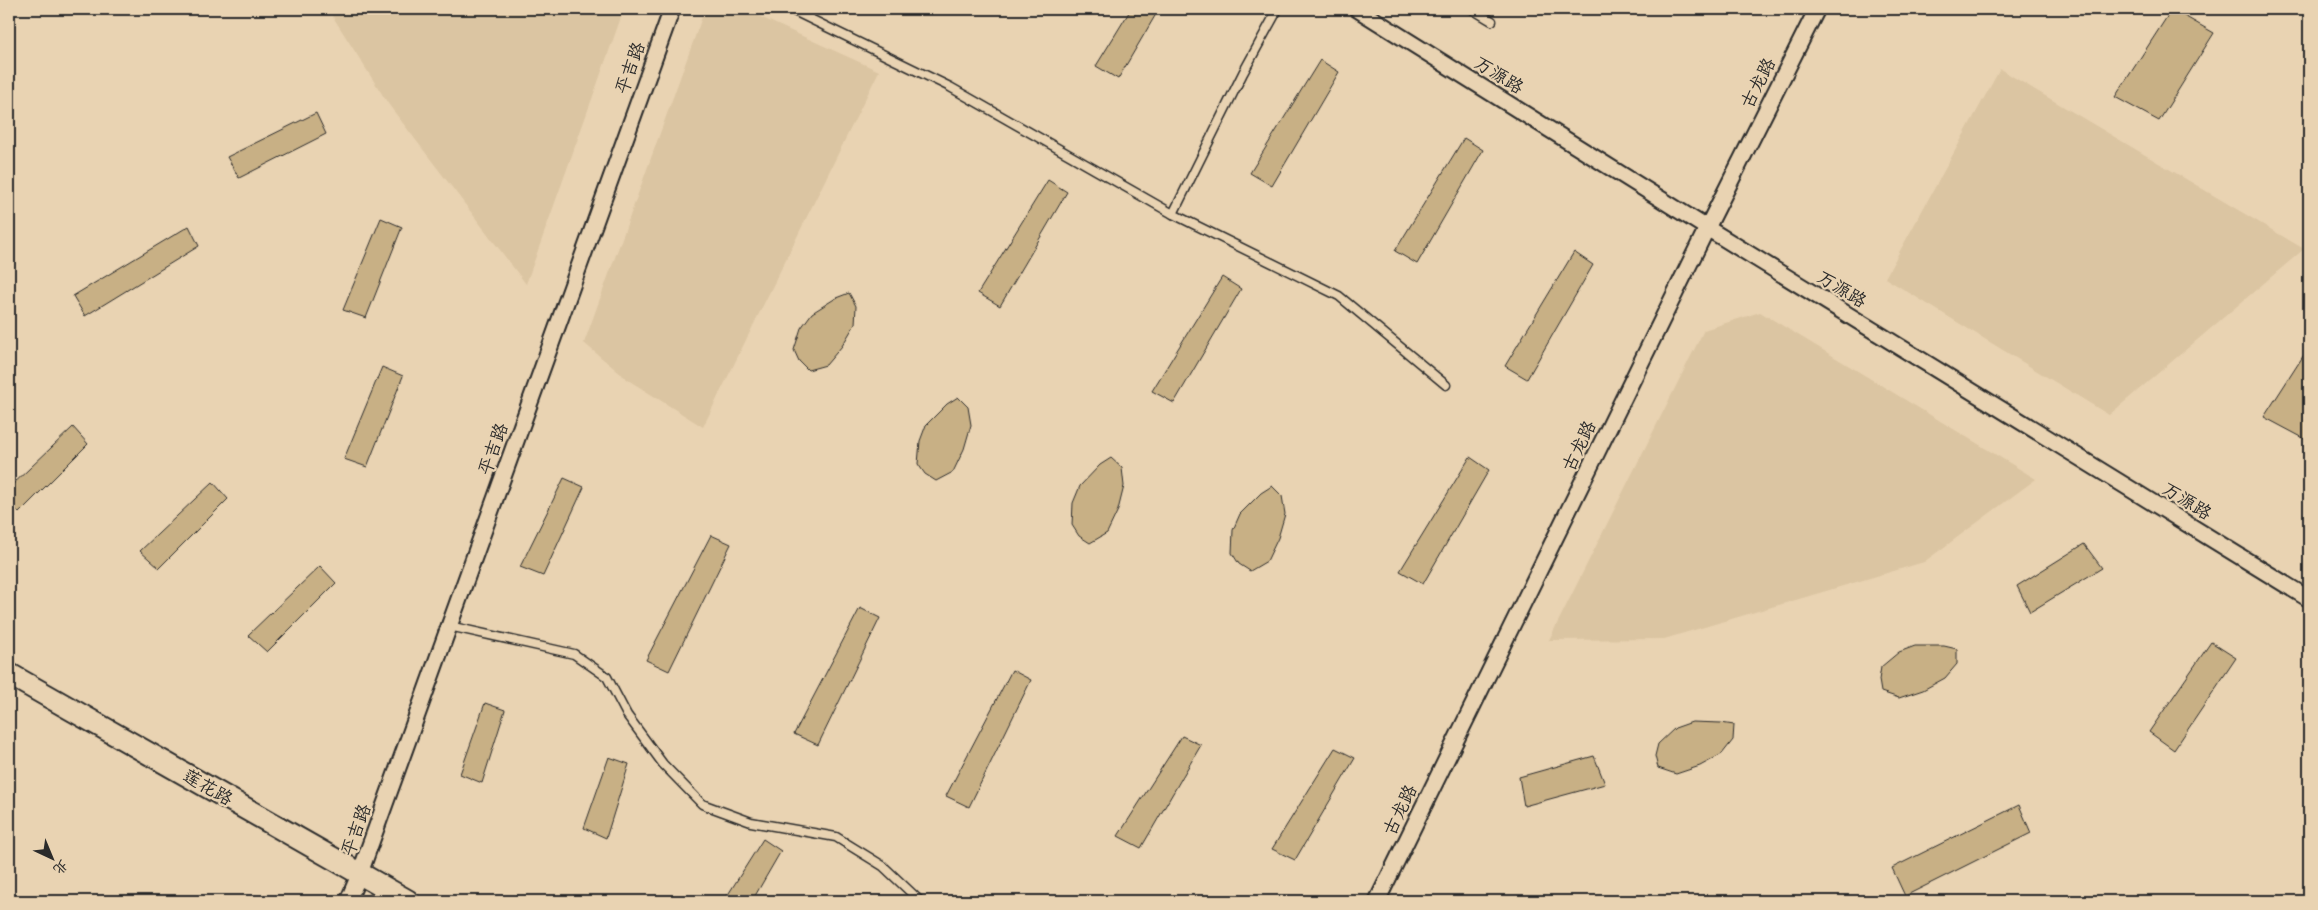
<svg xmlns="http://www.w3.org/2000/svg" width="2318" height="910" font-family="'Patrick Hand','LXGW WenKai TC',sans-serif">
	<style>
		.built { fill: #dbc5a2 }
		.building { fill: #c8b085; stroke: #2b2b2b }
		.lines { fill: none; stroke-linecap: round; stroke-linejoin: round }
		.lane-casing { stroke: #2b2b2b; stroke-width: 11 }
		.street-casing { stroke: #2b2b2b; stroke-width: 19 }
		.secondary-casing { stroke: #2b2b2b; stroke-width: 25 }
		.lane { stroke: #e9d3b2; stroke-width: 8 }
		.street { stroke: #e9d3b2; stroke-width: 15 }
		.secondary { stroke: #e9d3b2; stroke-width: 21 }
		.labels { text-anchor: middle; stroke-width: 4.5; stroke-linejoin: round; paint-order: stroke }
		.street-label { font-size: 18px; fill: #2b2b2b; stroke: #e9d3b2 }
	</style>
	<rect width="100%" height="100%" fill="#e9d3b2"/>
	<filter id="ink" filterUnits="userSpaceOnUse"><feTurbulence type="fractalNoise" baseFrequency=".02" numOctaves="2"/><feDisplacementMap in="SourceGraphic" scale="10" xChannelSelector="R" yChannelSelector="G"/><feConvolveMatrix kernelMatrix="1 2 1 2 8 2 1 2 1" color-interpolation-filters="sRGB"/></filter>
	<g filter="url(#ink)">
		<g class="built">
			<path d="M328,9H624L526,284L389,105Z"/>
			<path d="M705,9H743L879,71L703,427L628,380L584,343Z"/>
			<path d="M2000,69L2304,249L2109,415L1885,278Z"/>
			<path d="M1760,312L2036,479L1924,562L1664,639L1549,640L1704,330Z"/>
		</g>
		<g class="building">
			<path d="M1131,9H1159L1118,79L1096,66Z"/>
			<path d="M2172,9L2214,33L2159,121L2115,97Z"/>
			<path d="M1320,60L1339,72L1272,186L1250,173Z"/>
			<path d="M316,113L326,134L239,178L227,157Z"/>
			<path d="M1464,138L1483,150L1417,264L1395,251Z"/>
			<path d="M1048,180L1067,192L1000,306L978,293Z"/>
			<path d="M381,218L402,227L366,318L343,310Z"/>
			<path d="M189,226L199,246L85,316L73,296Z"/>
			<path d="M1574,252L1593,265L1527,379L1505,366Z"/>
			<path d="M1222,277L1241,289L1174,403L1152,391Z"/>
			<path d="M849,293L856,306L855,324L842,346L826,365L808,370L799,361L794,350L801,328L812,313L836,298Z"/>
			<path d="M2309,347V441L2264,417Z"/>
			<path d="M382,367L403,376L367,467L344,459Z"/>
			<path d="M958,397L968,407L971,425L964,449L953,472L936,481L925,474L918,464L920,441L926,425L947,404Z"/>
			<path d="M73,427L88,444L19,513L9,503V488Z"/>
			<path d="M1470,457L1489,470L1423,584L1400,571Z"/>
			<path d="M1111,458L1122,468L1124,486L1118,510L1107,533L1090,543L1079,536L1072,525L1073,503L1080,486L1100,465Z"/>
			<path d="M564,478L584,487L543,576L520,567Z"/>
			<path d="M213,482L228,499L159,568L140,551Z"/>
			<path d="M1272,486L1282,496L1285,514L1278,538L1267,561L1250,571L1239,564L1232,553L1233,530L1240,514L1261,493Z"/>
			<path d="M711,535L731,544L669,671L646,660Z"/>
			<path d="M2084,544L2102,568L2030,612L2017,586Z"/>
			<path d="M320,566L336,583L267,652L248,635Z"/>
			<path d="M860,608L880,618L818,745L794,734Z"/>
			<path d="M2211,642L2236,658L2174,750L2149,732Z"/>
			<path d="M1915,646H1944L1957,649V664L1945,678L1923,690L1899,698L1881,692L1879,680L1881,667L1899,652Z"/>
			<path d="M1012,670L1031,680L969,807L946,796Z"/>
			<path d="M485,703L505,710L482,783L460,774Z"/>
			<path d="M1692,722L1721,723L1734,725L1733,740L1722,754L1700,766L1676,774L1658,768L1655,756L1658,744L1675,728Z"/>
			<path d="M1182,736L1201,745L1141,848L1118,836Z"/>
			<path d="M1335,748L1355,758L1295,860L1272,849Z"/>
			<path d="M1594,756L1605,784L1524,806L1519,777Z"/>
			<path d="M609,757L629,764L606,838L584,828Z"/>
			<path d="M2019,805L2031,833L1905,896L1892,868Z"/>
			<path d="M763,839L781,851L752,901H724Z"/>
		</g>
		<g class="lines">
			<defs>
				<g id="lane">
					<path d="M790,9L950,87L1173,214L1339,296L1446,385"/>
					<path d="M1472,9L1492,21"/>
					<path d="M1173,214L1243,73L1278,9"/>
					<path d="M449,626L574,654L607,677L627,715L663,764L702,804L751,822L836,837L883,866L920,901"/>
				</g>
				<g id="street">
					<path d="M1357,9L1707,228L2309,599"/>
					<path d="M348,901L360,873L672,9"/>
					<path d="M1377,901L1707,228L1817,9"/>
				</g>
				<path id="secondary" d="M9,674L408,901"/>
			</defs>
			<use href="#lane" class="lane-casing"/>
			<use href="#street" class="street-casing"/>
			<use href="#secondary" class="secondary-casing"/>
			<use href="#lane" class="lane"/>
			<use href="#street" class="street"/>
			<use href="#secondary" class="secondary"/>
		</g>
	</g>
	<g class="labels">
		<g class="street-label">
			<text transform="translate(630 68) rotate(-70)" y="6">平吉路</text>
			<text transform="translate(1499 75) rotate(32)" y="6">万源路</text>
			<text transform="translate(1758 83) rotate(-63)" y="6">古龙路</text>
			<text transform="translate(1842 289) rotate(31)" y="6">万源路</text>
			<text transform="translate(1579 446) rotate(-64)" y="6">古龙路</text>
			<text transform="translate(493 449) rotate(-70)" y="6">平吉路</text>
			<text transform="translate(2187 501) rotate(32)" y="6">万源路</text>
			<text transform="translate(208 787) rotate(30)" y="6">莲花路</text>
			<text transform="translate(1400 810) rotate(-64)" y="6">古龙路</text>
			<text transform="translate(356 830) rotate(-70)" y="6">平吉路</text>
		</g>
	</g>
	<rect width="2318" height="910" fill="none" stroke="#e9d3b2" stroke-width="30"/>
	<rect x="15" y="15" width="2288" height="880" fill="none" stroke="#2b2b2b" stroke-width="2" filter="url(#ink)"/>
	<g transform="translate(52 858) rotate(136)" stroke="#e9d3b2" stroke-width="4" paint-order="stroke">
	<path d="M0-4L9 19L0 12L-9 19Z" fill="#2b2b2b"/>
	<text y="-8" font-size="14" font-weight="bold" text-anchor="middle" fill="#2b2b2b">北</text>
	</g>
</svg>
